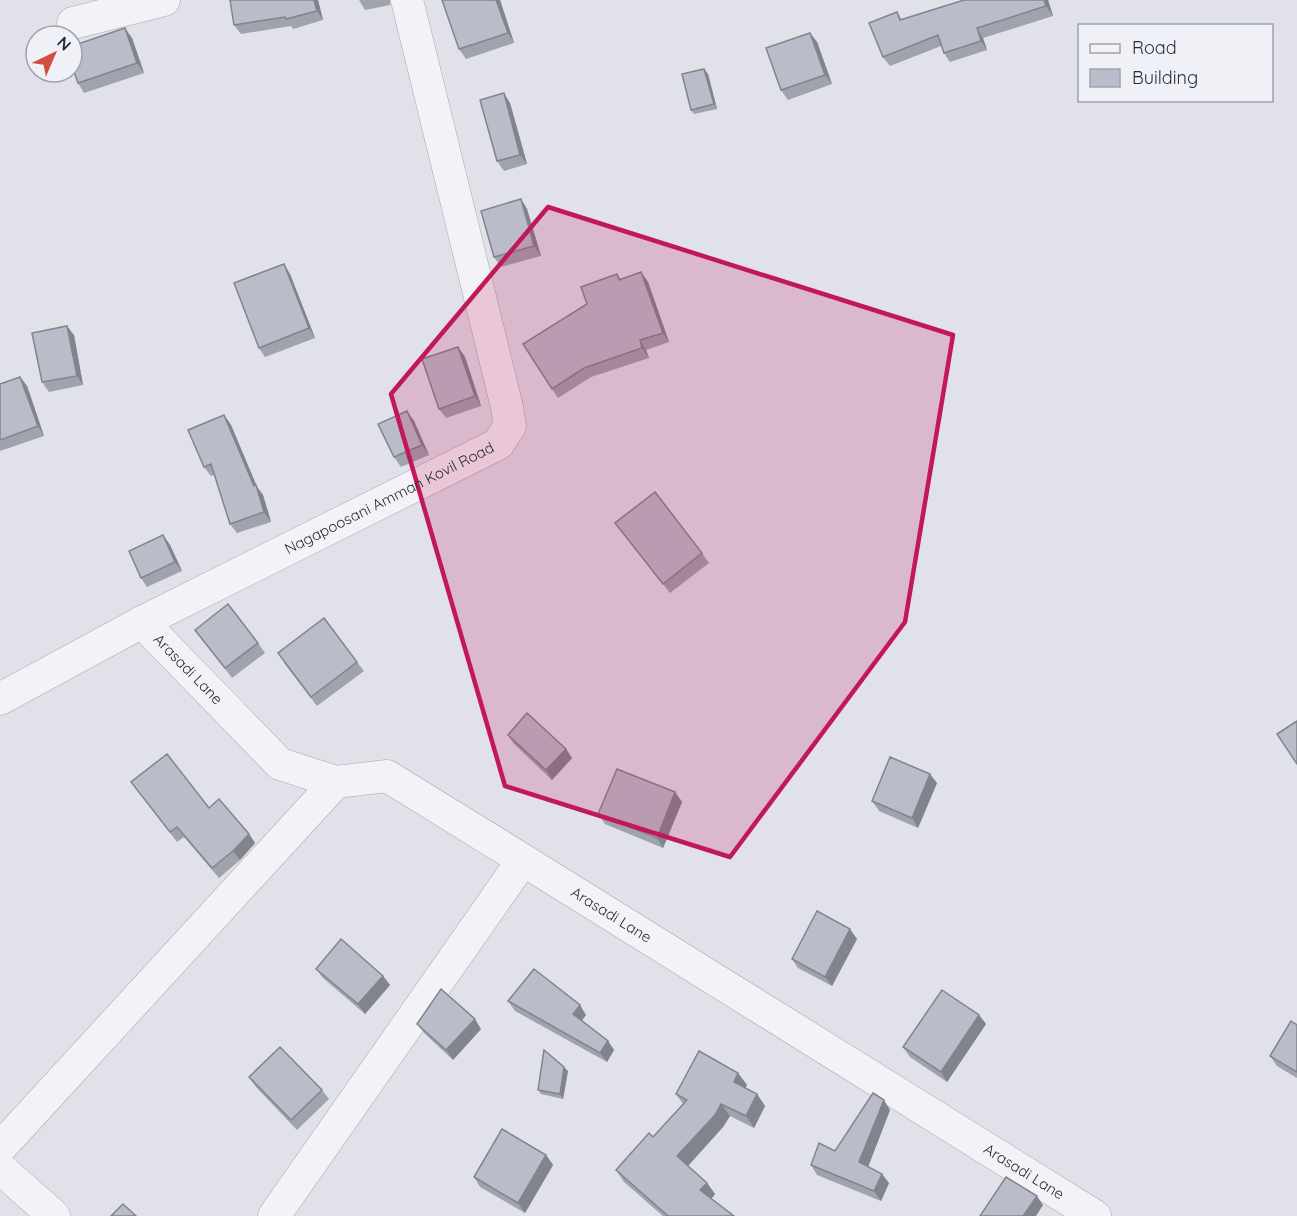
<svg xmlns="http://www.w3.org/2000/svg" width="1297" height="1216" font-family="Quicksand,sans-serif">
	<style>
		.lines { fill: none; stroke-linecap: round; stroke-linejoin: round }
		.street-casing { stroke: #a5a7b3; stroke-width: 33 }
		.street { stroke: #f3f3f7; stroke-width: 32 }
		.wall { fill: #a0a2ad }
		.shaded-wall { fill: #82848d }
		.building { fill: #babcc9; stroke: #82848d; stroke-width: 1.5 }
		.marked { fill: #c2185b; fill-opacity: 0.2; stroke: #c2185b; stroke-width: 4.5; stroke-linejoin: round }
		.labels { text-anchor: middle; stroke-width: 4.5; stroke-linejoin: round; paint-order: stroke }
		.street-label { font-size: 15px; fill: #282b41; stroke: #eff1f7 }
	</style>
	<rect width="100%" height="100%" fill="#e0e1e9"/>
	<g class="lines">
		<defs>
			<g id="street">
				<path d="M73,23L164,0"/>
				<path id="s1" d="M142,622L280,764L336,782L387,776L523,860L1095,1216"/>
				<path id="s2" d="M0,699L142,622L498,444L510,426L507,407L407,0"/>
				<path d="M0,1148L336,782"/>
				<path d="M0,1168L54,1216"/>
				<path d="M274,1216L523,860"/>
			</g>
		</defs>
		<use href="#street" class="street-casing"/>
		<use href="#street" class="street"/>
	</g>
	<g class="wall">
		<path d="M318,0L323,20L293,29L291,26L241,34L234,25Z"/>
		<path d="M359,0H390V5L365,10Z"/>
		<path d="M500,0L514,43L466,59L459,49Z"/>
		<path d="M1048,0L1053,16L983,38L987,50L950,62L944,53L941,46L890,66L883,57L897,12L902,20Z"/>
		<path d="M810,33L817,42L832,84L788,100L781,90Z"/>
		<path d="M132,38L144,73L84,93L78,83Z"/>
		<path d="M704,69L708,74L717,109L694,114L691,110Z"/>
		<path d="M510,103L527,164L504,171L497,161Z"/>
		<path d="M521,199L527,209L541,256L501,267L494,257Z"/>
		<path d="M641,272L648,282L669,342L646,350L649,358L591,377L558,398L552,389L587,304L617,274L621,279Z"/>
		<path d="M290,274L315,338L265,357L259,348Z"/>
		<path d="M74,335L83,385L49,392L42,382Z"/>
		<path d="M458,347L465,357L481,406L446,418L439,409Z"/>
		<path d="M20,377L27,386L44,436L0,451V384Z"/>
		<path d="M407,411L414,421L429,455L401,467L394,457Z"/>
		<path d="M224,415L231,425L257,487L263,495L271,522L237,533L230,524L214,475L211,476L204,467Z"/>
		<path d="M615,523L702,553L709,563L670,593Z"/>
		<path d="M163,535L170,545L182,571L147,587L141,578Z"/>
		<path d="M195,630L258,643L265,653L232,678Z"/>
		<path d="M357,662L364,671L317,706L284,663Z"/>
		<path d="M508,735L566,749L572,758L552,780L514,744Z"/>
		<path d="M131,782L209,808L249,834L255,843L240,860L219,878L184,837L177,842Z"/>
		<path d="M937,783L918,828L879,811L872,801Z"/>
		<path d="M675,792L682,802L663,848L605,824L598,814Z"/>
		<path d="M857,939L832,986L798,968L792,959Z"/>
		<path d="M316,969L383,976L390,985L365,1014L323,978Z"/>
		<path d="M508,1001L586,1015L582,1021L608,1041L614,1050L607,1062L515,1011Z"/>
		<path d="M979,1015L986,1024L947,1082L910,1057L903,1047Z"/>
		<path d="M417,1024L481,1029L453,1060L424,1033Z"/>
		<path d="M1297,1025V1078L1277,1066L1270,1056Z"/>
		<path d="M568,1071L563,1099L541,1094L538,1090Z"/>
		<path d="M738,1073L747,1085L745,1088L757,1094L765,1106L754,1128L730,1116L723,1127L688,1166L707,1183L715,1194L711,1199L734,1216H663L624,1182L616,1170L653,1137L683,1104L676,1094Z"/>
		<path d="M249,1077L322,1090L329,1099L297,1130L256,1087Z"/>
		<path d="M890,1110L868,1167L889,1183L881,1201L817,1175L811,1165L835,1151Z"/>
		<path d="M546,1155L553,1165L525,1213L480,1187L474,1177Z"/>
	</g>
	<g class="shaded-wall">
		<path d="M314,0H318L323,20L317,11Z"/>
		<path d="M496,0H500L514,43L508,33Z"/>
		<path d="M1044,0H1048L1053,16L1046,6Z"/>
		<path d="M125,28L132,38L144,73L137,63Z"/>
		<path d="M977,28L983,38L987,50L981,41Z"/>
		<path d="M810,33L817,42L832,84L825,75Z"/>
		<path d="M704,69L708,74L717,109L714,104Z"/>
		<path d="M504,93L510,103L527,164L520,155Z"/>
		<path d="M521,199L527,209L541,256L534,246Z"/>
		<path d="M284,264L290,274L315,338L309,328Z"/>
		<path d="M641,272L648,282L669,342L663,333Z"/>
		<path d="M67,326L74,335L83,385L77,376Z"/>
		<path d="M640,340L646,350L649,358L642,348Z"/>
		<path d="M458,347L465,357L481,406L475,396Z"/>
		<path d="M20,377L27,386L44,436L38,426Z"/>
		<path d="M407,411L414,421L429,455L422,445Z"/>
		<path d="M224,415L231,425L257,487L263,495L271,522L264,512Z"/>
		<path d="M163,535L170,545L182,571L175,562Z"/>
		<path d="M566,749L572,758L552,780L546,770Z"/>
		<path d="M930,774L937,783L918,828L912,818Z"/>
		<path d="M675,792L682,802L663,848L657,838Z"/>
		<path d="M249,834L255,843L240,860L233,851Z"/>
		<path d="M850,929L857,939L832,986L825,977Z"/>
		<path d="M383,976L390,985L365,1014L358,1004Z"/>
		<path d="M580,1005L586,1015L579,1023L573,1014Z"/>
		<path d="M979,1015L986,1024L947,1082L941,1072Z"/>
		<path d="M475,1019L481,1029L453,1060L446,1050Z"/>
		<path d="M608,1041L614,1050L607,1062L600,1053Z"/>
		<path d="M564,1067L568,1071L563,1099L560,1094Z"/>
		<path d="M738,1073L747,1085L742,1094L734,1082Z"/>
		<path d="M757,1094L765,1106L754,1128L746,1116Z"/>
		<path d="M884,1100L890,1110L866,1172L859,1162Z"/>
		<path d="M721,1104L730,1116L723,1127L686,1168L677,1156Z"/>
		<path d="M546,1155L553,1165L525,1213L518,1203Z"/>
		<path d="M882,1174L889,1183L881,1201L874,1191Z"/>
		<path d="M707,1183L715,1194L709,1202L700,1190Z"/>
		<path d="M1037,1196L1043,1205L1036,1216H1023Z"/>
	</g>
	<g class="building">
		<path d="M230,0H314L317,11L286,19L285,17L234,25Z"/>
		<path d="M442,0H496L508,33L459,49Z"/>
		<path d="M964,0H1044L1046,6L977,28L981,41L944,53L938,35L883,57L869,23L897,12L900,20Z"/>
		<path d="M125,28L137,63L78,83L72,66V46Z"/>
		<path d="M810,33L825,75L781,90L766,48Z"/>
		<path d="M704,69L714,104L691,110L682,74Z"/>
		<path d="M504,93L520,155L497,161L480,100Z"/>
		<path d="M521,199L534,246L494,257L481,211Z"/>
		<path d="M284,264L309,328L259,348L234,283Z"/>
		<path d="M641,272L663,333L640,340L642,348L584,368L552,389L523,344L587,304L581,287L617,274L619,280Z"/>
		<path d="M67,326L77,376L42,382L32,333Z"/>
		<path d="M458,347L475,396L439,409L422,359Z"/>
		<path d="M20,377L38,426L0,440V384Z"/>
		<path d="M407,411L422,445L394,457L378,424Z"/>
		<path d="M224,415L254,486L256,485L264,512L230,524L211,464L204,467L188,430Z"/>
		<path d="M655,492L702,553L663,584L615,523Z"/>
		<path d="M163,535L175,562L141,578L129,551Z"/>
		<path d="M228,604L258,643L225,668L195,630Z"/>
		<path d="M324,618L357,662L311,697L278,653Z"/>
		<path d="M527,713L566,749L546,770L508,735Z"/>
		<path d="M1297,721V764L1277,734Z"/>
		<path d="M167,754L209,808L219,799L249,834L233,851L212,868L177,827L170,832L131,782Z"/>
		<path d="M890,757L930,774L912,818L872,801Z"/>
		<path d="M617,769L675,792L657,838L598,814Z"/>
		<path d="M817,911L850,929L825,977L792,959Z"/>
		<path d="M341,939L383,976L358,1004L316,969Z"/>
		<path d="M534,969L580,1005L573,1014L608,1041L600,1053L508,1001Z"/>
		<path d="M441,989L475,1019L446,1050L417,1024Z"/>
		<path d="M942,990L979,1015L941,1072L903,1047Z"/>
		<path d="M1291,1021L1297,1025V1072L1270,1056Z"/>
		<path d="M280,1047L322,1090L291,1120L249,1077Z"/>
		<path d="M544,1050L564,1067L560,1094L538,1090Z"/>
		<path d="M699,1051L738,1073L734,1082L757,1094L746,1116L721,1104L715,1115L677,1156L707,1183L700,1190L734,1216H668L616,1170L649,1133L653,1137L687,1100L676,1094Z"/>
		<path d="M873,1093L884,1100L859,1162L882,1174L874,1191L811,1165L819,1143L835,1151Z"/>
		<path d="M502,1129L546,1155L518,1203L474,1177Z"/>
		<path d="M1006,1177L1037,1196L1023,1216H980Z"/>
		<path d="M123,1204L136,1216H111Z"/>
	</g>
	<path class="marked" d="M548,207L953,335L905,622L730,857L505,786L391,394Z"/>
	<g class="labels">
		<g class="street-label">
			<text dy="5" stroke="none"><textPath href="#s2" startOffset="438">Nagapoosani Amman Kovil Road</textPath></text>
			<text dy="5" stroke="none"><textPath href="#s1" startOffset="66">Arasadi Lane</textPath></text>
			<text dy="5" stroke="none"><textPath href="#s1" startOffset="572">Arasadi Lane</textPath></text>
			<text dy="5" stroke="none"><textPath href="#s1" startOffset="1058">Arasadi Lane</textPath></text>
		</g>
	</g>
	<rect x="1078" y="24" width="195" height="78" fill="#eff1f7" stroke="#9fa2ae" stroke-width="1.5"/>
	<rect x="1090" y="44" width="30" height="9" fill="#f3f3f7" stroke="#9fa2ae" stroke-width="1.5"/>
	<text x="1132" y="54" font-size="18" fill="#282b41">Road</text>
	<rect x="1090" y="69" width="30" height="18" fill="#babcc9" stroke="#9fa2ae" stroke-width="1.5"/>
	<text x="1132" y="84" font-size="18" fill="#282b41">Building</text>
	<g transform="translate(54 54) rotate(44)"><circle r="28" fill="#eff1f7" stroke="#9fa2ae" stroke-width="1.5"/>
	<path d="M0-4.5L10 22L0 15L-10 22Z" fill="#d04e42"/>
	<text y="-9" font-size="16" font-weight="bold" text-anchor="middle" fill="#282b41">N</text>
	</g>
</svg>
